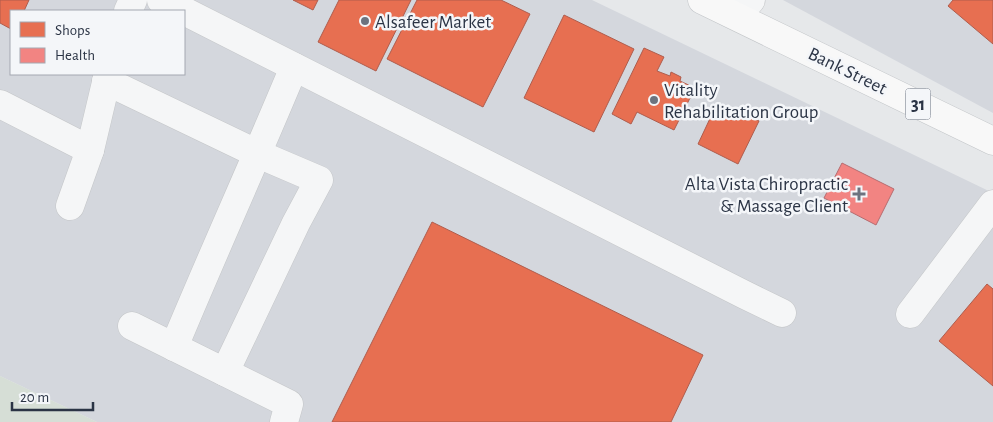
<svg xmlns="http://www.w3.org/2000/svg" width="993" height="422" font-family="'Alegreya Sans',sans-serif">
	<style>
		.built { fill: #d4d7dd; fill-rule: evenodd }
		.green { fill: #d6ded6 }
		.shops { fill: #e76f51; stroke: #af5d4d }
		.health { fill: #f28482; stroke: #b66c70 }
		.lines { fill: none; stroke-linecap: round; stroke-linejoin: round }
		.minor-casing { stroke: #c4c6c8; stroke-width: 29 }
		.major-casing { stroke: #c2c5c8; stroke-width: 29 }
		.minor { stroke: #f5f6f7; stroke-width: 28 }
		.major { stroke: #f8f8f8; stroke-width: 28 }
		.poi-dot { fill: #6c737f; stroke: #f4f6f9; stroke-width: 2 }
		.labels { text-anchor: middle; stroke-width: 5; stroke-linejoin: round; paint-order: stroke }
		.shield { fill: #f4f6f9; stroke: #676e7b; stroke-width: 1 }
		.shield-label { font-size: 18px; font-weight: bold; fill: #2b3445 }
		.poi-label { font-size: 19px; fill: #2b3445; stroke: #f4f6f9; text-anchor: start }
		.street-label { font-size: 19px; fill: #2b3445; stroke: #f4f6f9 }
	</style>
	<rect width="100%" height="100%" fill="#e6e8ea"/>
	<g class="built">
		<path d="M0,0H592L993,193V422H97L0,376ZM11,11H184V74H11Z"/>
		<path d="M783,0H993V113Z"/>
	</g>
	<path class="green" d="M0,376L97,422H0Z"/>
	<g class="shops">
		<path d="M0,0H29L24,11H11V29L0,23Z"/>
		<path d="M293,0H318L313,10Z"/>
		<path d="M339,0H411L376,71L318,42Z"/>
		<path d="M417,0H501L530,14L483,107L387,59Z"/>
		<path d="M953,0H993V44L948,6Z"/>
		<path d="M564,15L634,49L594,132L524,98Z"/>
		<path d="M644,48L664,57L657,71L670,76L671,72L681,77L680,81L695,88L674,130L637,112L631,124L612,114Z"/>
		<path d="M714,110L734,120L738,111L759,121L738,164L698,144Z"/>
		<path d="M432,222L703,355L671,422H332Z"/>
		<path d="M987,284L993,289V386L939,341Z"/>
	</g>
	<path class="health" d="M842,163L894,189L876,225L824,198Z"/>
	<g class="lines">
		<defs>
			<g id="minor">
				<path d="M161,0L184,11"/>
				<path d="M128,11L133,0"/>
				<path d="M184,11L745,295L782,313"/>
				<path d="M737,16L751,0"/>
				<path d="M106,81L258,154L319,180L296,223L225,372"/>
				<path d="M0,104L90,150"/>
				<path d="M70,206L90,150L108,74"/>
				<path d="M910,314L993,204"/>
				<path d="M132,326L289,404L284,422"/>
				<path d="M174,347C213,253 255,161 294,67"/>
			</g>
			<path id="major" d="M702,0L993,141"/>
		</defs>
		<use href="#minor" class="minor-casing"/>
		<use href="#major" class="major-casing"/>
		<use href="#minor" class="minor"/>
		<use href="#major" class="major"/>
	</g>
	<g class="poi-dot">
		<circle cx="365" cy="21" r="5"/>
		<circle cx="654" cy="100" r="5"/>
		<path d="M856.5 186.5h5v5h5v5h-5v5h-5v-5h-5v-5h5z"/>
	</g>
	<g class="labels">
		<rect class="shield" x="905.5" y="88.5" width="25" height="31" rx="4"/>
		<g class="shield-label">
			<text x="918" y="110">31</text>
		</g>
		<g class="poi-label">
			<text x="375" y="28">Alsafeer Market</text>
			<text x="664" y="96">Vitality<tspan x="664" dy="22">Rehabilitation Group</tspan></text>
			<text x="848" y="190" text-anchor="end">Alta Vista Chiropractic<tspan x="848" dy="22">&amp; Massage Client</tspan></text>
		</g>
		<g class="street-label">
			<text transform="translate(848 70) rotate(26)" y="7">Bank Street</text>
		</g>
	</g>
	<rect x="10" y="10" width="175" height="65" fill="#f4f6f9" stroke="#a4a8b1"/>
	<rect x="20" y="22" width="25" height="15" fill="#e76f51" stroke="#a4a8b1"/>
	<text x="55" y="35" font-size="15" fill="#2b3445">Shops</text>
	<rect x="20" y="48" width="25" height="15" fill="#f28482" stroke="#a4a8b1"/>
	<text x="55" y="60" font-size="15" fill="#2b3445">Health</text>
	<path d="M12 402v8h81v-8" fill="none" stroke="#2b3445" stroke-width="2.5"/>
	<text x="20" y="402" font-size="15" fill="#2b3445" stroke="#f4f6f9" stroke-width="4" paint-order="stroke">20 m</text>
</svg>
